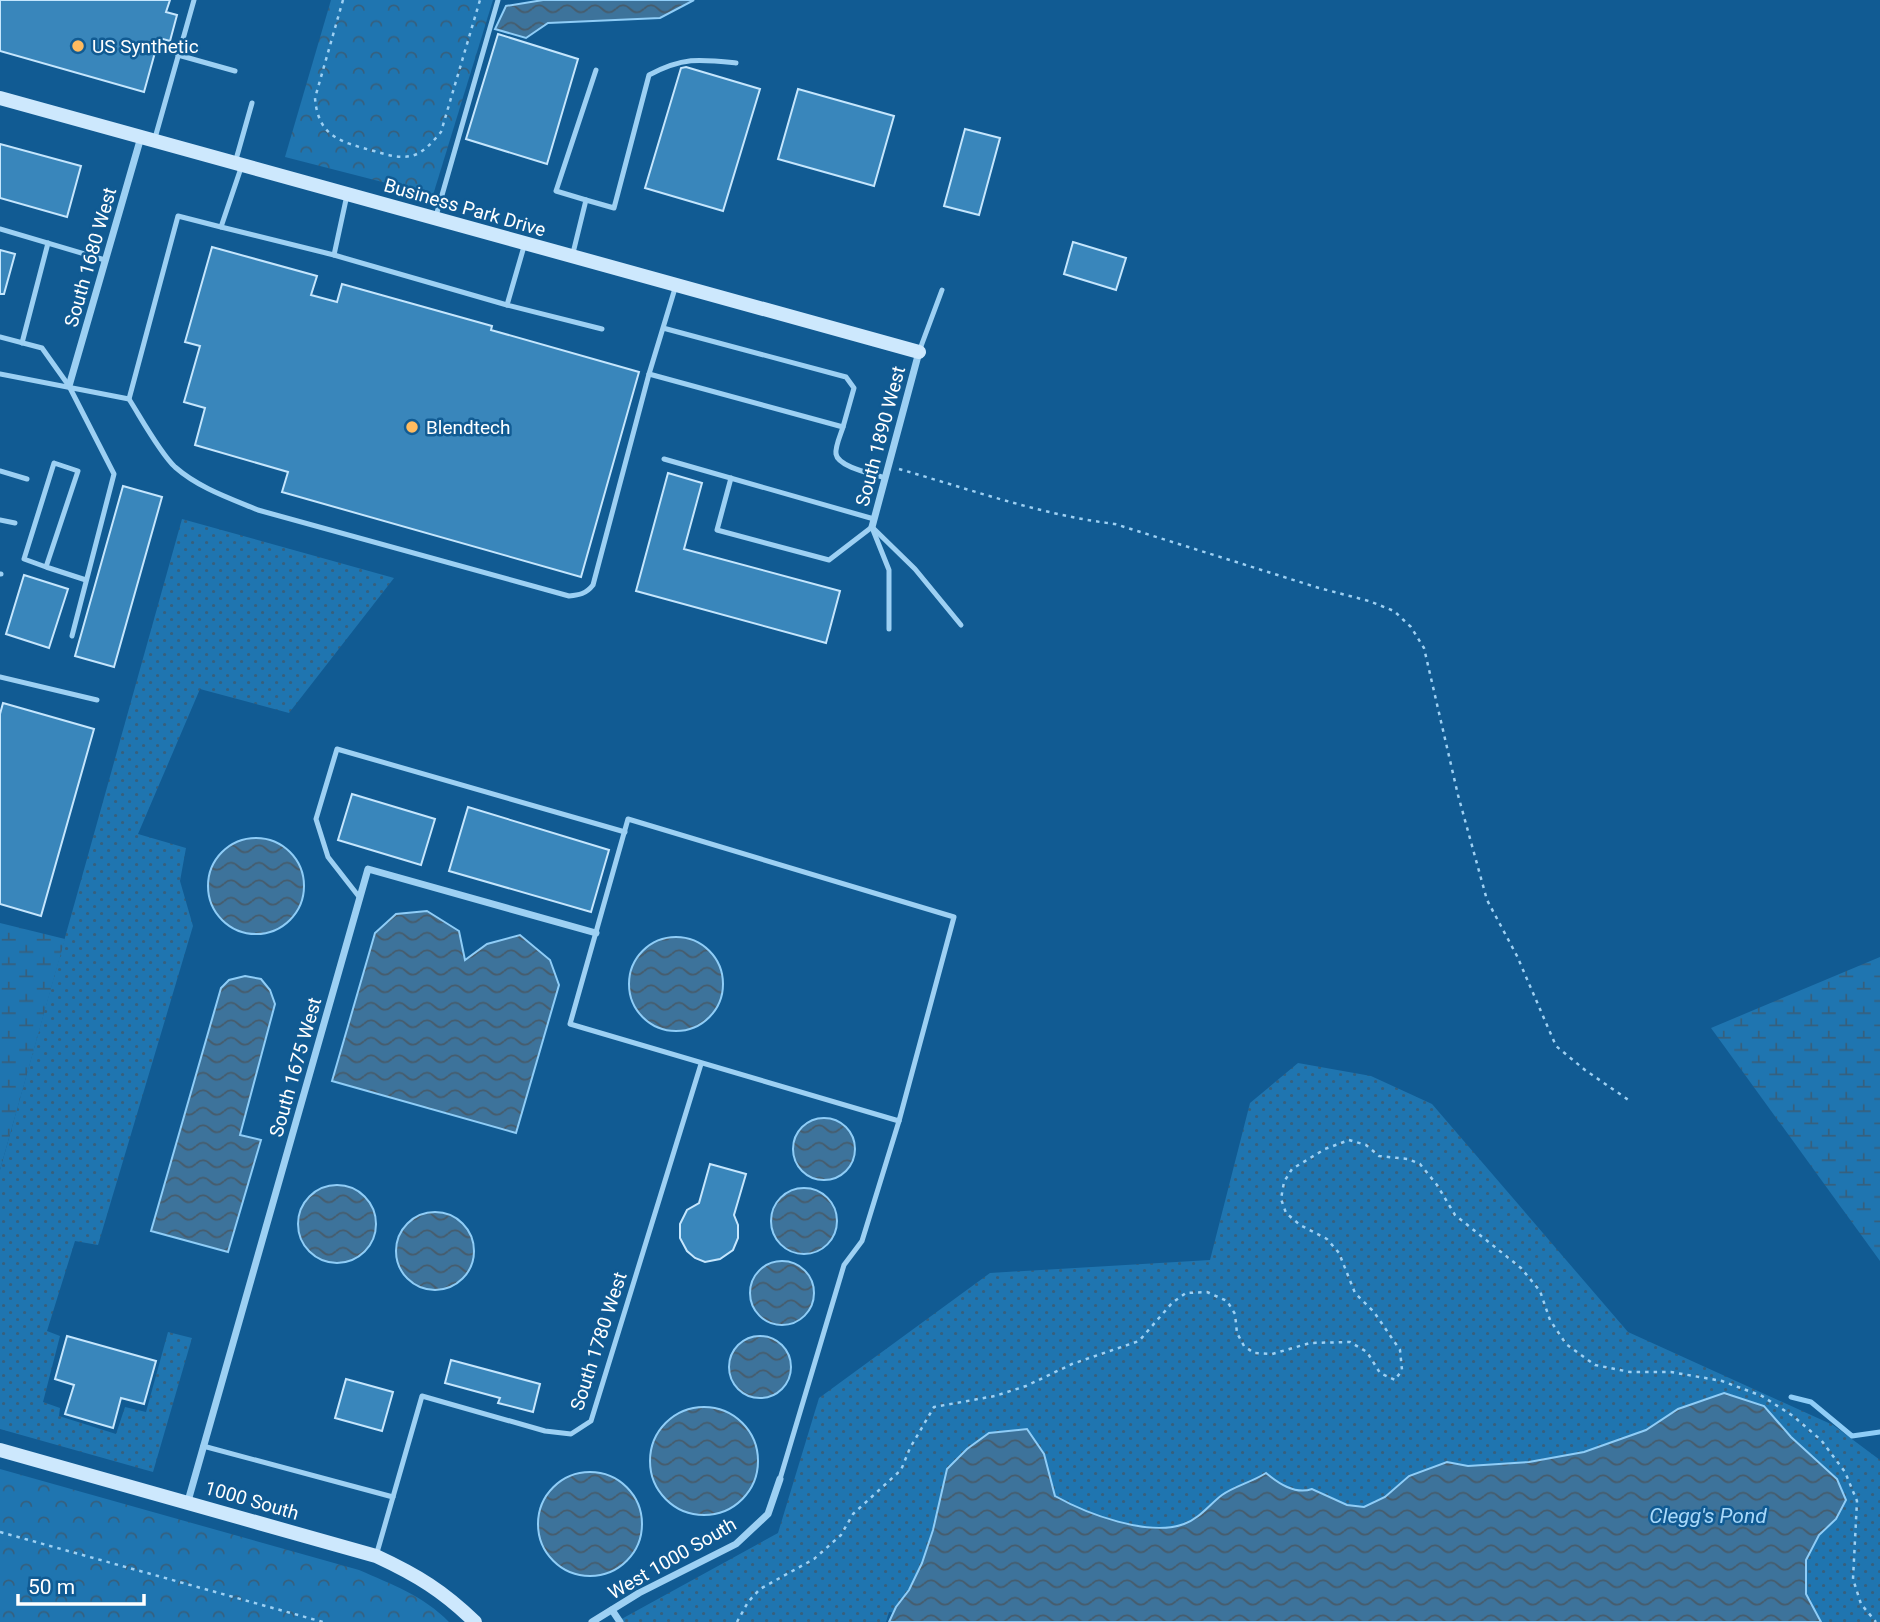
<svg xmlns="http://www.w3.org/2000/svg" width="1880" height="1622" font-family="Roboto,sans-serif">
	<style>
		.grass { fill: url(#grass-dots) }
		.forest { fill: url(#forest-crowns) }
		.wetland { fill: url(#wetland-marsh) }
		.water { fill: url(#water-waves); stroke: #8fcdf7; stroke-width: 2 }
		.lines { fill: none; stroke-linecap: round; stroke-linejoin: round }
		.stream { stroke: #8fcdf7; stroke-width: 5 }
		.building { fill: #3986bb; stroke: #c5e6fd; stroke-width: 2 }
		.path { stroke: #9dd0f3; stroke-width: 2.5; stroke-dasharray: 3.5 5; stroke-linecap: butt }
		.lane { stroke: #9dd0f3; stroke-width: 5 }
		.street { stroke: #9dd0f3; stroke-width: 7 }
		.secondary { stroke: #cde8fd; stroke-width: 14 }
		.poi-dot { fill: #ffbb5f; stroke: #115b93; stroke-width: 2.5 }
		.labels { text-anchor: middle; stroke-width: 5; stroke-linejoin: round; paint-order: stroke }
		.poi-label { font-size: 19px; fill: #fff; stroke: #115b93; text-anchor: start }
		.street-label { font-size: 19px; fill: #fff; stroke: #115b93 }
		.water-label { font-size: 21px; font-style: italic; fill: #a9d9fa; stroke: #115b93 }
	</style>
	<defs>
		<pattern id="grass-dots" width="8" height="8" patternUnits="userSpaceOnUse" patternTransform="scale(1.75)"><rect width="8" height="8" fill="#1f75b0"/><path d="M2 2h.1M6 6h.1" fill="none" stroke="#36607e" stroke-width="1.8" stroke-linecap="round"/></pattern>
		<pattern id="forest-crowns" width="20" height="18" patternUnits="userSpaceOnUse" patternTransform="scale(1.75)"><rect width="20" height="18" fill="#1f75b0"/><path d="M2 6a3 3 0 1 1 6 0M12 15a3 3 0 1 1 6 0" fill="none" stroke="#36607e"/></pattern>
		<pattern id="wetland-marsh" width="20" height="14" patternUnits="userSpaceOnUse" patternTransform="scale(1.75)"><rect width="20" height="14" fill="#1f75b0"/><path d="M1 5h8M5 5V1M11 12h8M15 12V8" fill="none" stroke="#36607e"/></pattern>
		<pattern id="water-waves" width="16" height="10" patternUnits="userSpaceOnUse" patternTransform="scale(1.75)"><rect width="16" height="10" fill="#3d739b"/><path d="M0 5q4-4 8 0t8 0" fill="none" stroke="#465c6c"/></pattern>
	</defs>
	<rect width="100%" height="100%" fill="#115b93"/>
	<g class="grass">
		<path d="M182,519L394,578L289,713L200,689L138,834L186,848L180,881L193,926L98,1245L75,1241L47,1331L60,1336L43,1402L60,1408L59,1416L116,1434L125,1407L146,1412L168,1332L192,1338L153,1472L0,1429V1170Z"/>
		<path d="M1298,1063L1371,1076L1432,1104L1628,1332L1833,1425L1880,1460V1622H979L889,1612L886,1622H616L778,1533L819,1398L990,1273L1210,1260L1250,1103Z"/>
	</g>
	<g class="forest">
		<path d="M331,0H493L433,195L285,157Z"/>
		<path d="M0,1469L359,1570C391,1584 424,1596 449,1622H0Z"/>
	</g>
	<g class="wetland">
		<path d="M0,923L65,939L0,1170Z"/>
		<path d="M1880,957V1261L1711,1028Z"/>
	</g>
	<g class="water">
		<path d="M543,0H694L660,18L548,23L526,38L495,29L506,6Z"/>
		<circle cx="256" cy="886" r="48"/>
		<path d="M427,911L459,931L465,960L487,944L520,935L550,960L559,985L516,1133L332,1081L375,933L396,914Z"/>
		<circle cx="676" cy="984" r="47"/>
		<path d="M245,976L261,979L270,990L275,1004L240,1135L261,1140L228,1252L151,1231L221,988L229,980Z"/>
		<circle cx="824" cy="1149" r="31"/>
		<circle cx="337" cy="1224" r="39"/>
		<circle cx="804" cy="1221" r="33"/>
		<circle cx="435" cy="1251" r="39"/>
		<circle cx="782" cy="1293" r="32"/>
		<circle cx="760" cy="1367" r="31"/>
		<path d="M1724,1393L1764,1406L1791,1437L1837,1479L1846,1500L1836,1519L1819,1535L1806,1560V1594L1821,1622H889L896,1607L909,1590L922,1563L933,1530L947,1469L967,1449L989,1433L1027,1429L1044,1454L1055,1496C1087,1514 1148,1537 1184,1524C1199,1519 1210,1504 1222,1495C1235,1486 1252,1482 1266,1473C1278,1483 1295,1495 1312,1489L1347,1505L1364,1507L1385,1497L1409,1476L1447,1462L1468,1466L1529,1462L1584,1452L1646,1430L1678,1409Z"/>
		<circle cx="704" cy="1461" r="54"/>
		<circle cx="590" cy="1524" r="52"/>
	</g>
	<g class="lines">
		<path class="stream" d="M1791,1397L1811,1402L1852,1436L1880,1432"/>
	</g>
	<g class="building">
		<path d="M0,0H170L166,12L177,15L170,41L159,38L144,92L0,51Z"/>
		<path d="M498,34L578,59L547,164L466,139Z"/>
		<path d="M686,67L760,89L723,211L645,188L681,68Z"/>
		<path d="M798,89L894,116L874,186L778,159Z"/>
		<path d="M965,129L1000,138L979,215L944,206Z"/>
		<path d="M0,144L81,166L67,217L0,198Z"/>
		<path d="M1073,242L1126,258L1116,290L1064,274Z"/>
		<path d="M212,247L317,276L311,295L337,302L342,284L492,326L491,330L639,372L581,577L282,492L288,472L195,445L205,408L184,402L200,346L185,342Z"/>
		<path d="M0,250L15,254L4,294H0Z"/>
		<path d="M668,473L702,483L684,549L840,591L826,643L636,591Z"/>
		<path d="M123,486L162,497L114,667L75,656Z"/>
		<path d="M24,575L68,589L49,648L6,634Z"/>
		<path d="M3,703L94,729L41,916L0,904V714Z"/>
		<path d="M352,794L435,819L421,865L338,840Z"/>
		<path d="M468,807L609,850L591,912L449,871Z"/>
		<path d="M710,1164L746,1174L734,1215L738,1225V1238L733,1250L720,1259L705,1262L695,1258L687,1251L680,1238V1224L687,1210L699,1203Z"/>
		<path d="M67,1336L156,1361L144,1404L121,1398L113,1428L65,1414L74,1385L55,1379Z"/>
		<path d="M451,1360L540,1384L533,1412L498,1403L500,1398L445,1383Z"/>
		<path d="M346,1379L393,1392L382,1431L335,1418Z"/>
	</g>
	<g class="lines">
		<g class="path">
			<path d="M343,0L315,98C318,137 341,142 374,151C388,155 403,160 417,154C427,149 434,140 441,132L480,0"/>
			<path d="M899,469C969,489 1041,515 1115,524L1319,588L1369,601L1394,611L1411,627L1424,648L1458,795L1487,900L1517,956L1556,1046L1585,1070L1630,1101"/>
			<path d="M0,1532L323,1622"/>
			<path d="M737,1622L748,1602L760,1589L814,1559L841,1535L853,1514L901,1470L910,1448L934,1407L995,1396L1026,1386L1072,1364L1139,1341L1172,1303L1186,1293L1207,1292L1227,1301L1235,1314L1237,1333L1244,1346L1254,1353L1272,1354L1310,1343L1350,1342L1367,1352L1380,1373L1395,1380L1402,1370L1400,1350L1374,1312L1355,1293L1339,1253L1327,1239L1300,1225L1286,1213L1281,1199L1284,1182L1292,1169L1325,1149L1349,1140L1366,1145L1379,1156L1408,1159L1420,1164L1437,1185L1455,1215L1521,1268L1540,1291L1550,1320L1566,1344L1595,1365L1630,1372H1671L1722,1381L1762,1396L1793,1416L1821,1440L1845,1472L1857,1501L1853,1579L1861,1604L1876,1622"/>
		</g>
		<g class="lane">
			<path d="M178,55L235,71"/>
			<path d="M155,138L194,0"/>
			<path d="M235,163L252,103"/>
			<path d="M242,165L221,227L334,255"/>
			<path d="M347,195L334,255L507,305"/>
			<path d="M586,200L614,208L649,75C683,57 699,59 736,63"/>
			<path d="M436,216L498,0"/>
			<path d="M0,229L105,260"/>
			<path d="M525,243L507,305L602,329"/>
			<path d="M573,253L586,200L556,191L596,70"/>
			<path d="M663,328L846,377L854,388L843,427L649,374L676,285"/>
			<path d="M0,337L42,348L69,386L114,474L72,636"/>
			<path d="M22,343L48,243"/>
			<path d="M920,349L942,290"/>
			<path d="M0,374L129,399L178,216L221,227"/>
			<path d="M129,399C141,418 160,453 175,467C199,488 229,498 258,510L569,596C579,595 586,594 593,585L649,374"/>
			<path d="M843,427C841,434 835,446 836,454C838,467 873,474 885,478"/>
			<path d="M664,459L874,519"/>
			<path d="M0,471L27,479"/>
			<path d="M731,478L717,530L829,560L872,527"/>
			<path d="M0,520L15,523"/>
			<path d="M872,527L915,569L961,625"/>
			<path d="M873,530L889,570V629"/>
			<path d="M46,567L24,559L54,463L78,471L46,567L86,580"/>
			<path d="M0,574H1"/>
			<path d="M0,677L97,700"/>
			<path d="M628,819L954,917L899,1121L570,1024Z"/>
			<path d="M360,898L328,857L316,819L337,749L625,832"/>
			<path d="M203,1446L393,1497"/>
			<path d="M780,1479L844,1265L862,1241L899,1121"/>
			<path d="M376,1556L422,1396L545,1431L571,1434L591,1421L701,1064"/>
		</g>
		<g class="street">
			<path d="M69,386L141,137"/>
			<path d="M872,527L919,352"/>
			<path d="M188,1501L368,869L596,933"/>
			<path d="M612,1610L620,1622"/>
			<path d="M592,1622L639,1593L736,1544L768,1514L780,1479"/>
		</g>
		<g class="secondary">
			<path d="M0,98L919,352"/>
			<path d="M0,1450L376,1556C417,1575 443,1591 475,1622"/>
		</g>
	</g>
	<g class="poi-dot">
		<circle cx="78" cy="46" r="7"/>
		<circle cx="412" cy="427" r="7"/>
	</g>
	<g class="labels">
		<g class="poi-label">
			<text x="92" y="53">US Synthetic</text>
			<text x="426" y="434">Blendtech</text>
		</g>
		<g class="street-label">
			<text transform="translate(465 207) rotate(16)" y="7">Business Park Drive</text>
			<text transform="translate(90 257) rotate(-74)" y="7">South 1680 West</text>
			<text transform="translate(880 436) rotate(-75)" y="7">South 1890 West</text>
			<text transform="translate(295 1067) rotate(-74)" y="7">South 1675 West</text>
			<text transform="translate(598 1341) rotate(-72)" y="7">South 1780 West</text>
			<text transform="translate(252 1500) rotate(16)" y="7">1000 South</text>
			<text transform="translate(672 1558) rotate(-30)" y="7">West 1000 South</text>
		</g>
		<g class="water-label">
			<text x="1708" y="1523">Clegg's Pond</text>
		</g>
	</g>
	<path d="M18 1594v10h126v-10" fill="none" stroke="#ffffff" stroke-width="3.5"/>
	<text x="28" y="1594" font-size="21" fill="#ffffff" stroke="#115b93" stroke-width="5" paint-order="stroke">50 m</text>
</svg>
